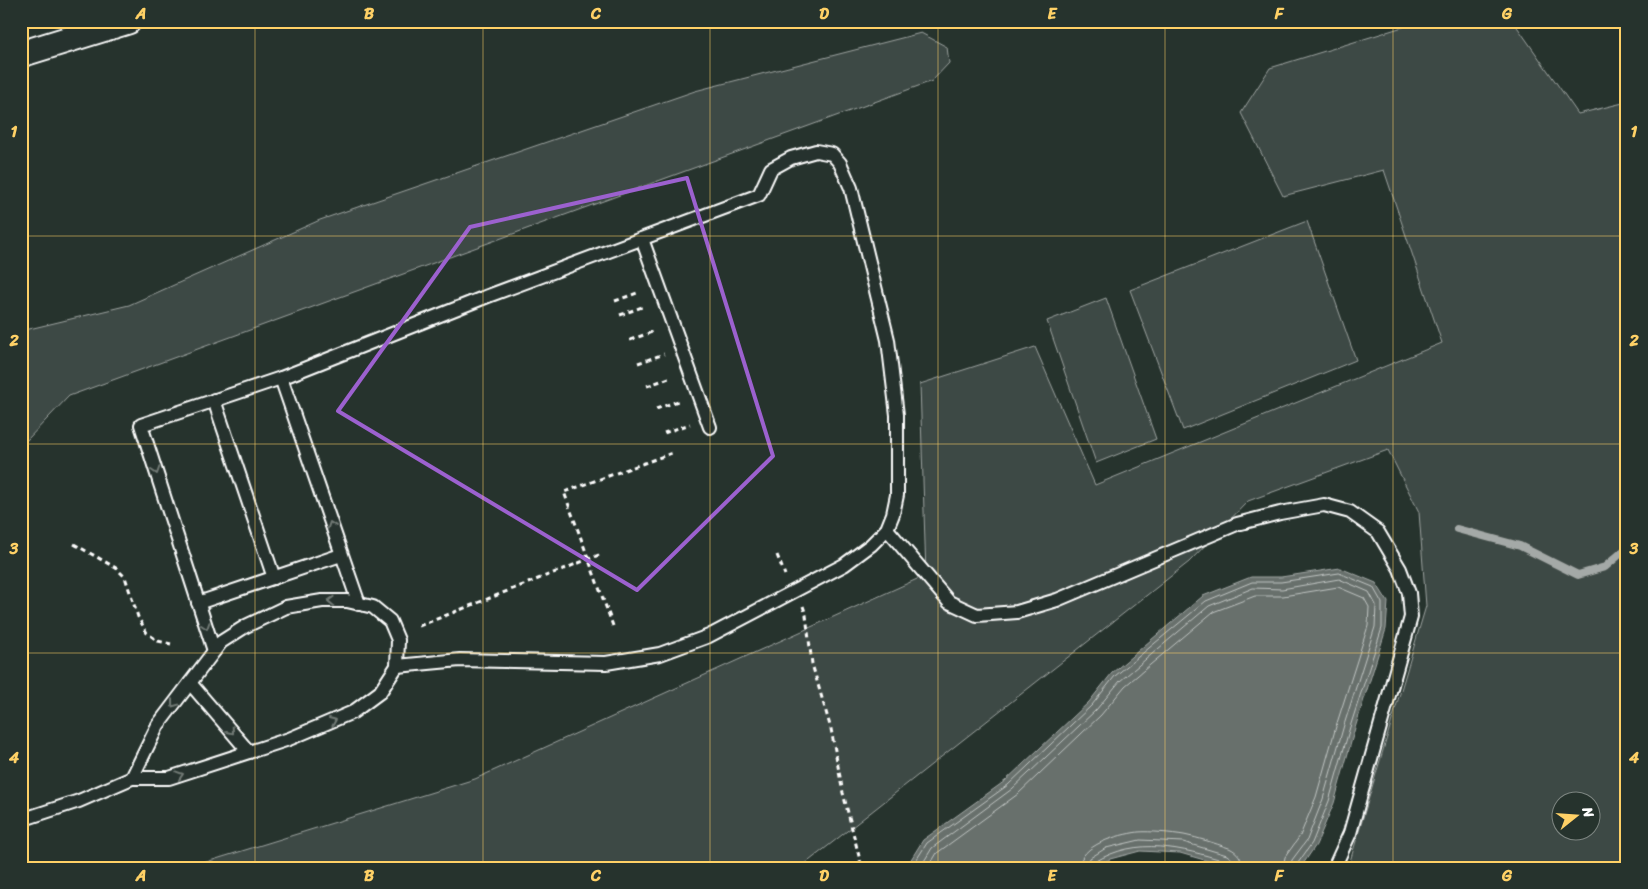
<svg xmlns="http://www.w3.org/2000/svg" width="1648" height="889" font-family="Sriracha,sans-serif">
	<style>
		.green { fill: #3e4944; stroke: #9ea4a2; fill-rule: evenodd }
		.water { fill: #67706c; stroke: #a4a9a7 }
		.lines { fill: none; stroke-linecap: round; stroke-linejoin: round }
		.shore { stroke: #c2c6c4; stroke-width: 1 }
		.stream { stroke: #a4a9a7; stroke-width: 8 }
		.service-casing { stroke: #fff; stroke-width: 16 }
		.minor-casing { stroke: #fff; stroke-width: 29 }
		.path { stroke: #fff; stroke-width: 3; stroke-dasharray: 5 4; stroke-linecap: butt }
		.service { stroke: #26332d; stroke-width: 12 }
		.minor { stroke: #26332d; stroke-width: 25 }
		.oneway { stroke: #727a76 }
		.marked { fill: none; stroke: #9c61cf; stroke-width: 4; stroke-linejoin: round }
		.grid { fill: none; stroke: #ffd166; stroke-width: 1; stroke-opacity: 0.55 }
		.neatline { fill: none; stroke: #ffd166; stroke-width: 2 }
		.grid-label { font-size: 16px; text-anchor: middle; font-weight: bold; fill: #ffd166 }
	</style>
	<rect width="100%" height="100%" fill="#26332d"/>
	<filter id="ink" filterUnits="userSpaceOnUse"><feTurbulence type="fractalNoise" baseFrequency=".02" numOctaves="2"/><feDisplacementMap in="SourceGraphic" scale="10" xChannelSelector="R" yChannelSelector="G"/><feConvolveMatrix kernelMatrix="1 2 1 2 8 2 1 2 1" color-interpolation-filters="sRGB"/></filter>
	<g filter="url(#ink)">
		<g class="green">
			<path d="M1406,21H1513L1578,114L1627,102V868H1348L1426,606L1419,512L1388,450L1248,501L1189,562L800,868H187L475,779L926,575L920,384L1035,347L1095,485L1442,343L1384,170L1283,196L1241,113L1270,68L1406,26ZM1560,802H1590V832H1560Z"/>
			<path d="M921,33L947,47L949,63L932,81L69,396L26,441L21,444V331L129,305L320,220L695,91Z"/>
			<path d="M1307,221L1356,360L1183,430L1130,290Z"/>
			<path d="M1106,298L1156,439L1096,463L1047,321Z"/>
		</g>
		<path class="water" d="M1340,568L1376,583L1388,602L1386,629L1355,728L1334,803L1316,845L1301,867L1232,868L1180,853L1140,851L1110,859L1094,868H909L910,861L923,840L1005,781L1089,702L1112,673L1203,596L1251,577H1281Z"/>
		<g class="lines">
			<g class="shore">
				<path d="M914,868L915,862L927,843L1008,785L1092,705L1115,676L1206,601L1252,582H1281L1339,573L1373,587L1382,603V628L1350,727L1329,801L1312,843L1298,863L1297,868"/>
				<path d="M920,868L932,848L1012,789L1096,710L1120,681L1209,606L1253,588L1282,589L1339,579L1369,592L1376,605L1375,627L1344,725L1323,799L1307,840L1292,860L1290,868"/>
				<path d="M928,868L937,853L1018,794L1101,715L1125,686L1213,612L1255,596H1283L1338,587L1364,598L1369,607L1368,626L1337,723L1316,797L1300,836L1285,857L1283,868"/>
				<path d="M1079,868C1080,844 1118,835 1138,832C1150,831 1172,833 1184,835C1199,838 1214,843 1229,848C1238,852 1242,858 1243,868"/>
				<path d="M1087,868L1090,858L1106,848L1140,840L1183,842L1227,855L1233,860L1235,868"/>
				<path d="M1093,868L1095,862C1137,836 1182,848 1225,861L1228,864L1229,868"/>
			</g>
			<path class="stream" d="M1457,529L1520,546L1578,575L1605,567L1627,548"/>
			<defs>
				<g id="service">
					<path d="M642,239L710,427"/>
					<path d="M281,378L359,604"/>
					<path d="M214,400L274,578"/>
					<path d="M887,529L949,602L977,615L1017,612L1057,600L1237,524L1280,513L1324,505L1350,512L1378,532L1400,569L1409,593L1411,617L1350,833L1334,868"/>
					<path d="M198,603L341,555"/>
					<path d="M214,651L141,425L281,378L488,296L759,195L771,169L791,158L816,151L832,154L840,163L851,188L888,340L897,415V495L893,514L887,529L871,545L844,565L709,636L660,654L606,663L460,660L397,666"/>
					<path d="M190,683L249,752"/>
					<path d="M21,820L79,801L132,778H169L289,739L353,712L380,692L397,666L398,640L390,621L373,607L347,601H322L286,607L246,626L221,642L158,725L132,778"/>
				</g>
				<path id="minor" d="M21,54L128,21"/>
			</defs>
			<use href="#service" class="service-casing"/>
			<use href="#minor" class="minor-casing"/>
			<g class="path">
				<path d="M615,301L640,292"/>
				<path d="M620,315L645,306"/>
				<path d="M630,340L655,331"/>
				<path d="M638,363L664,354"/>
				<path d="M647,386L672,377"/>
				<path d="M656,409L681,400"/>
				<path d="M664,433L690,424"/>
				<path d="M74,544L116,568L125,577L138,617L147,633L158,641L171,644"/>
				<path d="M777,555L785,575"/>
				<path d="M803,606L806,615L812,664L831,729L843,793L862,868"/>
				<path d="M419,626L599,555"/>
				<path d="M613,626L564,492L672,453"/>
			</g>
			<use href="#service" class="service"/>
			<use href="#minor" class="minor"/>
		</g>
		<defs><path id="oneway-chevron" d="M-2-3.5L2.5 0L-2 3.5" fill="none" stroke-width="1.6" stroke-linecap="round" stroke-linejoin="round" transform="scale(1.25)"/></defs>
		<g class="oneway">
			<use href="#oneway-chevron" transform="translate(156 471) rotate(72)"/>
			<use href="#oneway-chevron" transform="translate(331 525) rotate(-109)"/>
			<use href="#oneway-chevron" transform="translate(331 601) rotate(-178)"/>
			<use href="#oneway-chevron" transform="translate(206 626) rotate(72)"/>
			<use href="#oneway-chevron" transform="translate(174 704) rotate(127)"/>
			<use href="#oneway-chevron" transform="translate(333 721) rotate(-23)"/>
			<use href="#oneway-chevron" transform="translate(231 731) rotate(50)"/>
			<use href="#oneway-chevron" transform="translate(180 775) rotate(-18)"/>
		</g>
	</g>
	<path class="marked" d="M687,178L773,456L637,590L338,411L470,227Z"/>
	<path class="grid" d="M255,21V868M483,21V868M710,21V868M938,21V868M1165,21V868M1393,21V868M21,236H1627M21,444H1627M21,653H1627"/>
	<rect width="1648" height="889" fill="none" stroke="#26332d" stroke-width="55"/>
	<g transform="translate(1576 816) rotate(73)"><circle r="24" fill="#26332d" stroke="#7d8581"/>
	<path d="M0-4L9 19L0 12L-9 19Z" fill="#ffd166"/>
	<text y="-8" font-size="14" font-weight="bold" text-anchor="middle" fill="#ffffff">N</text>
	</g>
	<rect x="28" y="28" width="1592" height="834" class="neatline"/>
	<g class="grid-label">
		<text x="141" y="19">A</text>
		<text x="369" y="19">B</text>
		<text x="596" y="19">C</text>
		<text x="824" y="19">D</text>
		<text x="1052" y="19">E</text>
		<text x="1279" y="19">F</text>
		<text x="1507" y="19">G</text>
		<text x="14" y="137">1</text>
		<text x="1634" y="137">1</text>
		<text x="14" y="346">2</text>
		<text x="1634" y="346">2</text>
		<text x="14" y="554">3</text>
		<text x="1634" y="554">3</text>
		<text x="14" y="763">4</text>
		<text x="1634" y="763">4</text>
		<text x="141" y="881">A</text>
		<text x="369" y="881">B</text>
		<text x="596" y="881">C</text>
		<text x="824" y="881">D</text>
		<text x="1052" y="881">E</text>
		<text x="1279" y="881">F</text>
		<text x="1507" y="881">G</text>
	</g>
</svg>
